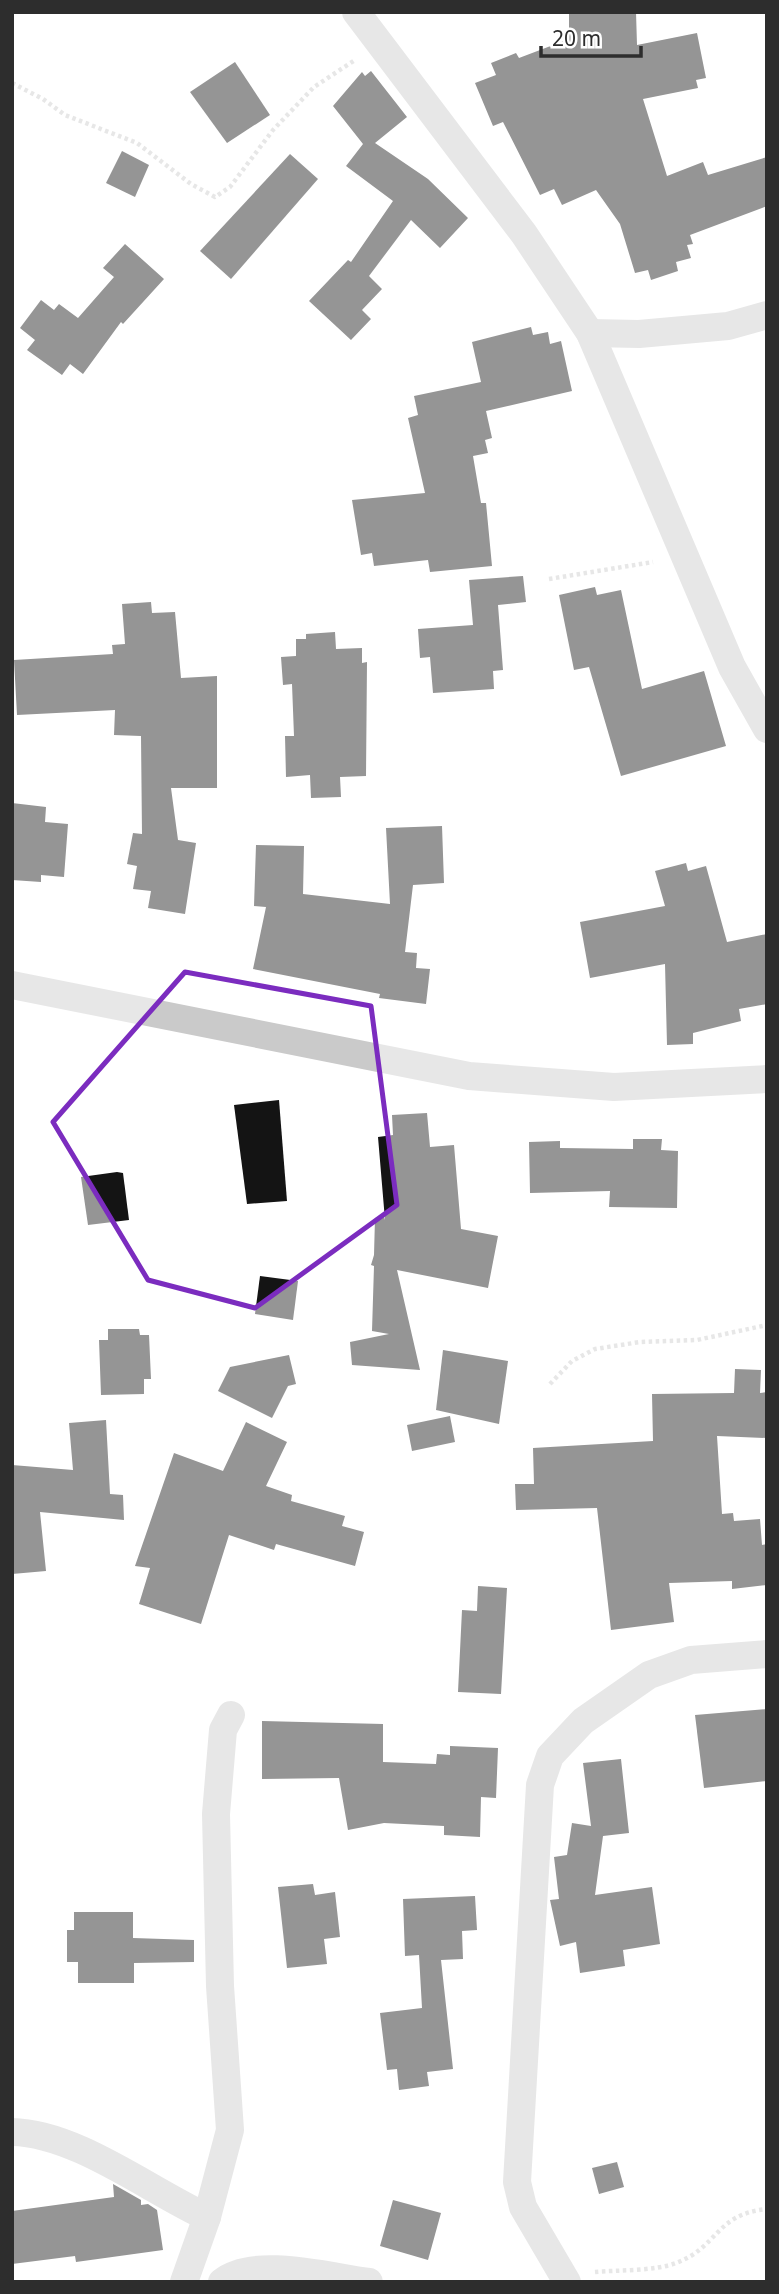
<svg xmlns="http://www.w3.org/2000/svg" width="779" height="2294" font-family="'Noto Sans',sans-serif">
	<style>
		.building { fill: #141414 }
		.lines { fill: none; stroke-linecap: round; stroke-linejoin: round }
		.path { stroke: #cacaca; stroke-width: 4.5; stroke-dasharray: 3.5 3.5; stroke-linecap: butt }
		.street { stroke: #cacaca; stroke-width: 28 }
		.marked { fill: none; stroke: #7b2cbf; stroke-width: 5; stroke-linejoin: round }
	</style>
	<rect width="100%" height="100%" fill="#fff"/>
	<g class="building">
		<path d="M569,12H636L637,45L697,33L706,78L696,80L698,88L643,99L667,176L703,162L708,175L767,157V206L690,235L693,244L687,245L691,258L676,262L678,271L651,280L648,270L635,273L620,224L596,190L562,205L554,189L540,195L503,122L493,126L475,83L496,75L491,63L516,53L519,58L569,39Z"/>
		<path d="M235,62L270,115L227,143L190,92Z"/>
		<path d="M371,71L407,117L375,143L428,179L468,218L440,248L411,220L369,276L382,289L362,310L371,319L351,340L309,301L348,260L351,262L393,201L346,166L363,144L333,106L362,72L365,76Z"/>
		<path d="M122,151L149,165L135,197L106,183Z"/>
		<path d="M290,154L318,179L231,279L200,251Z"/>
		<path d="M125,244L164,279L123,324L121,322L83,374L70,364L62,375L27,350L35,340L20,328L41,300L54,310L59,304L78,318L114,277L103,268Z"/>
		<path d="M531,327L533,335L548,332L550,344L561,341L572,391L486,411L492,438L485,440L488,453L473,456L481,503H486L492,566L430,572L428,560L374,566L372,553L361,555L352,500L425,493L408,418L418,415L414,396L481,382L472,342Z"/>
		<path d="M523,576L526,602L498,605L503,670L493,671L494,689L433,693L430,657L420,658L418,629L473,625L469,580Z"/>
		<path d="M595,587L597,595L621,590L642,689L704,671L726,746L621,776L589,667L574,670L559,595Z"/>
		<path d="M151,602L152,613L175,612L181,678L217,676V788H171L178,840L196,843L185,914L148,908L151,891L133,889L137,866L127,864L133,833L142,834L141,736L114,735L115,710L17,715L14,660L113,654L112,645L125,644L122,604Z"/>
		<path d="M335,632L336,649L362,648V663L367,662L366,776L340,777L341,797L311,798L310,775L286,777L285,736H294L292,684L283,685L281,657L296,656V639H306V634Z"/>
		<path d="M12,803L46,807L45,822L68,824L64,877L41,875V882L12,880Z"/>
		<path d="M442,826L444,883L413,885L405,952L417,953L416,968L430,969L426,1004L379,998L380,994L253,969L266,907L254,906L256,845L304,846L303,894L390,904L386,828Z"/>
		<path d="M686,863L688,871L706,866L727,942L767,934V1004L739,1009L741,1021L693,1033V1044L667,1045L665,964L590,978L580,922L665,906L655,871Z"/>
		<path d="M279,1100L287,1201L247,1204L234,1105Z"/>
		<path d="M427,1113L430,1147L454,1145L461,1229L498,1236L488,1288L397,1270L420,1370L352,1365L350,1342L389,1334L372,1331L374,1266L371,1265L374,1255L375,1218L384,1217L385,1220L378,1137L393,1135L392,1115Z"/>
		<path d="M633,1139H662L661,1150L678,1151L677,1208L609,1207L610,1191L530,1193L529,1142L560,1141V1148L633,1149Z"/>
		<path d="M117,1172L123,1173L129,1220L88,1225L81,1177Z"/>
		<path d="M260,1276L298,1281L293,1320L255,1314Z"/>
		<path d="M108,1329H139L140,1335H149L151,1379H144V1394L101,1395L99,1340H108Z"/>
		<path d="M443,1350L508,1361L499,1424L436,1410Z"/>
		<path d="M289,1355L296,1384L288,1386L272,1418L218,1391L230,1367Z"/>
		<path d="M735,1369L761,1370L760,1393L767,1392V1438L717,1436L722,1514L733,1513L734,1521L760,1519L762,1545L767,1544V1585L732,1589V1581L669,1583L674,1622L611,1630L597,1508L516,1510L515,1484H534L533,1448L653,1441L652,1394L734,1393Z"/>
		<path d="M450,1416L455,1442L412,1451L407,1425Z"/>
		<path d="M106,1420L110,1494L123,1495L124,1520L40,1512L46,1571L12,1574V1465L73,1470L69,1423Z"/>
		<path d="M246,1422L287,1442L266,1486L292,1495L291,1501L345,1516L342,1526L364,1532L355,1566L276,1544L274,1550L229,1535L201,1624L139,1604L150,1568L135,1566L174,1453L223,1471Z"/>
		<path d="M478,1586L507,1588L501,1694L458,1692L462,1610L477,1611Z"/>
		<path d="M767,1709V1781L704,1788L695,1715Z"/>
		<path d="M262,1721L383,1724V1762L436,1764L437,1754L450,1755V1746L498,1748L496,1798L481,1797L480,1837L444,1835V1826L384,1823L348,1830L339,1778L262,1779Z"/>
		<path d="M621,1759L629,1833L603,1836L595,1895L652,1887L660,1944L623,1950L625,1966L580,1973L576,1942L560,1946L550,1900L559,1899L554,1857L567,1855L572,1823L591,1826L583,1763Z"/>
		<path d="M313,1884L315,1895L335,1892L340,1937L324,1939L327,1964L287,1968L278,1887Z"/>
		<path d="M475,1896L477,1930L462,1931L463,1959L441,1960L453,2069L427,2072L429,2086L399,2090L397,2069L387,2070L380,2013L422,2008L419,1955L405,1956L403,1899Z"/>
		<path d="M74,1912H133V1938L194,1940V1962L134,1963V1983H78V1962H67V1930H74Z"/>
		<path d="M617,2162L624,2187L599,2194L592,2168Z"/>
		<path d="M113,2184L141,2200V2205L148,2204L157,2210L163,2250L76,2262L75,2256L12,2264V2211L114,2197Z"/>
		<path d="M393,2200L441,2213L428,2260L380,2246Z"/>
	</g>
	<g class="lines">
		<g class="path">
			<path d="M12,83L43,99L65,115L137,143L191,184L215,197L230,187L273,130L314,87L355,60"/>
			<path d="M549,579L653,562"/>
			<path d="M550,1384L572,1361L595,1349L640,1342L697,1340L767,1325"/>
			<path d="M595,2272C617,2270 656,2271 676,2263C719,2247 715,2214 767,2209"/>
		</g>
		<g class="street">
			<path d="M356,12L524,234L590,333L732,667L767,729"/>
			<path d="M590,333L639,334L728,326L767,315"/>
			<path d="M12,985L469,1076L614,1087L767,1079"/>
			<path d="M12,2132C76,2133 150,2191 207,2217"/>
			<path d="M184,2282L207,2217L230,2130L220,1986L216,1814L223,1730L231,1715"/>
			<path d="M222,2282C253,2256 330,2277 369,2282"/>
			<path d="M567,2282L523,2207L517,2182L540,1785L550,1756L583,1721L649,1675L691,1660L767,1654"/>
		</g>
	</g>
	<path d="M0 0H779V2294H0ZM185,972L371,1006L397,1205L255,1308L148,1280L53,1122Z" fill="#fff" fill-opacity=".55" fill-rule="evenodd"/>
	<path class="marked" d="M185,972L371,1006L397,1205L255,1308L148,1280L53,1122Z"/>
	<rect width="779" height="2294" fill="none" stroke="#2d2d2d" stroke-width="28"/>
	<path d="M541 46v10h100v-10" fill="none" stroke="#2d2d2d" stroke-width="3.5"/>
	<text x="552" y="46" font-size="21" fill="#2d2d2d" stroke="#ffffff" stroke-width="5" paint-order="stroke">20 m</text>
</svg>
